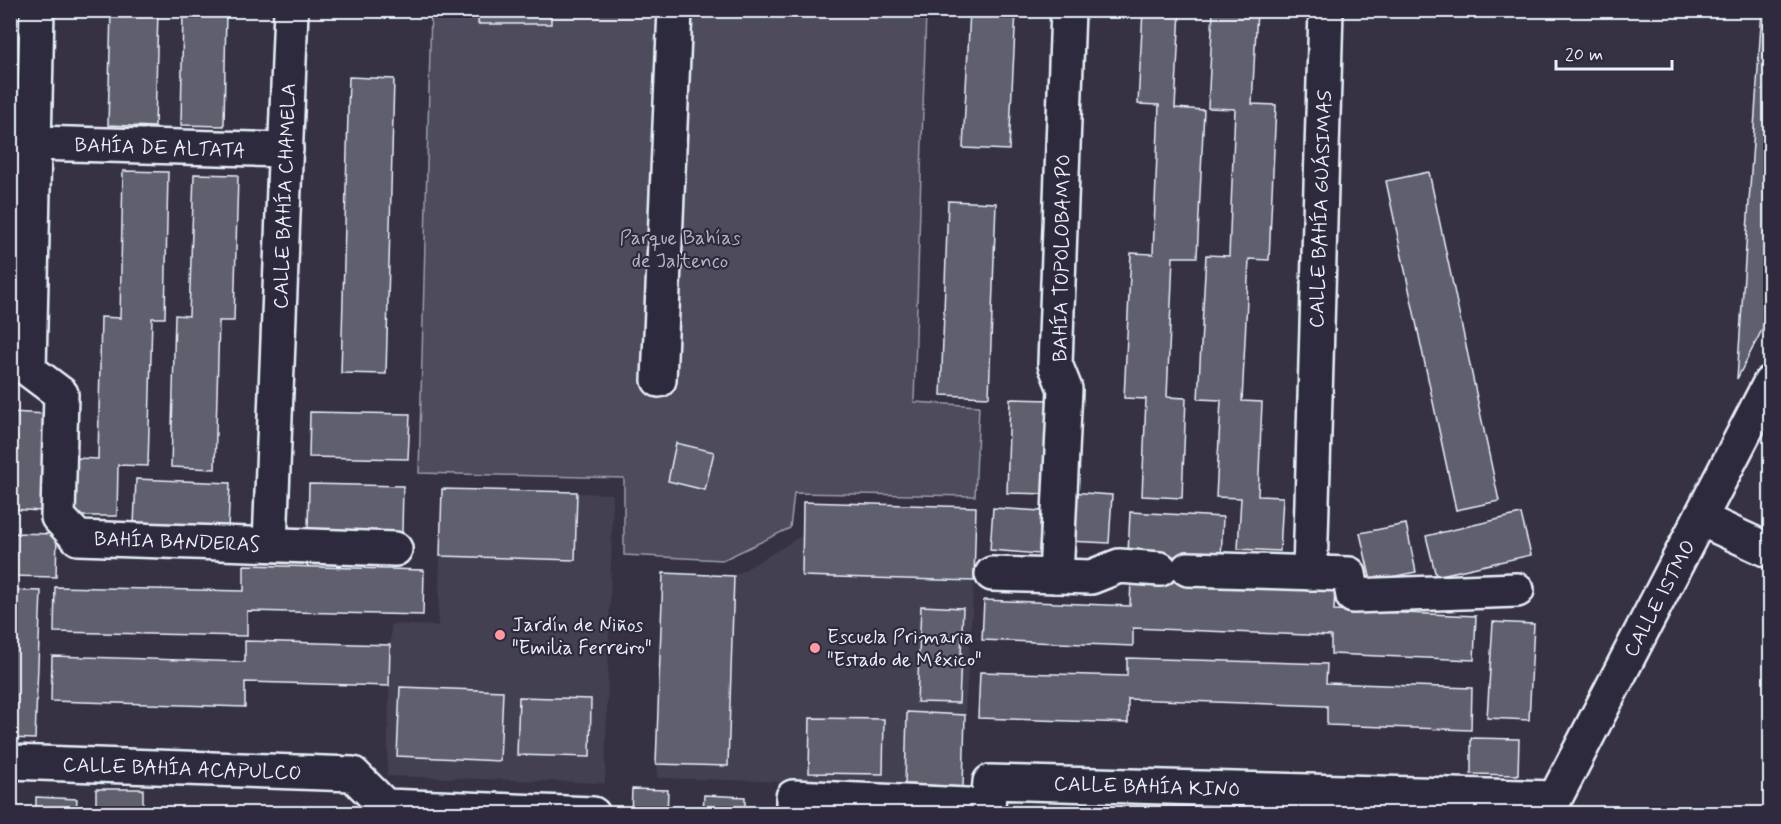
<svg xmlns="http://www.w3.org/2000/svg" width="1781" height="824" font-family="Mynerve,sans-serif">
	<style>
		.built { fill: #433f51 }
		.green { fill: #4d4b5c; stroke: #9a9eaa; stroke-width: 1.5 }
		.building { fill: #605e6e; stroke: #e8f1f8; stroke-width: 1.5 }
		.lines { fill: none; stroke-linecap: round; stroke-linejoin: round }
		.street-casing { stroke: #e8f1f8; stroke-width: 38 }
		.secondary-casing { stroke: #e8f1f8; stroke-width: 38 }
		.street { stroke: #2f2a3d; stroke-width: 33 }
		.secondary { stroke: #2f2a3d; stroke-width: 33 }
		.poi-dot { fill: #ff9aa2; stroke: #2f2a3d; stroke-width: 2 }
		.labels { text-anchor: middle; stroke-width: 4.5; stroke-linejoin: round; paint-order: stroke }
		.street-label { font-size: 20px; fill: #e8f1f8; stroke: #2f2a3d }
		.park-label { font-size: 20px; fill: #b2b7c1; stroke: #2f2a3d }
		.poi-label { font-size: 20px; fill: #e8f1f8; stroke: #2f2a3d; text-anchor: start }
	</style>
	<rect width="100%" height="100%" fill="#363244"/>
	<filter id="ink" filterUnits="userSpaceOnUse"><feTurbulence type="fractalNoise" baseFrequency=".0167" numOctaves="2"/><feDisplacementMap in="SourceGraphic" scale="12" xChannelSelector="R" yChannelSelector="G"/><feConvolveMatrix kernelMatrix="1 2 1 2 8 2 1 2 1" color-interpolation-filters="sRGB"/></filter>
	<g filter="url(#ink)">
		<g class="built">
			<path d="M442,489L613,494L605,783L387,776L391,624L438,626Z"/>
			<path d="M803,502L976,507L974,581L965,715L963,787L657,778L663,573L734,576L803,535Z"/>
		</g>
		<path class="green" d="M431,11H926L914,402L979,406L975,496L794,493L790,528L723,560L624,555V478L419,473Z"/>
		<g class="building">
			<path d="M111,10H158L155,127L108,125Z"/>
			<path d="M183,10H226L224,126L181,125Z"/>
			<path d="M479,10H551V24H478Z"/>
			<path d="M970,10H1016L1009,150L963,148Z"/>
			<path d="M1143,10H1180L1175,108L1204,110L1197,257H1173L1167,397L1186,398L1182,498L1142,496L1146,399L1124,398L1131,253L1153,254L1159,105L1138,104Z"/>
			<path d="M1213,10H1257L1252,104L1276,105L1269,260L1249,259L1242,401L1262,402L1258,496L1283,497L1280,551L1238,549L1241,498L1216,497L1221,400L1198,399L1206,255L1229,256L1235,109L1208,108Z"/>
			<path d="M1762,10H1770V314L1737,379Z"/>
			<path d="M349,77L394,79L386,374L341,373Z"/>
			<path d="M123,171L168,172L165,318H152L148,466L118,465L117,516H74L76,458L98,459L101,317L120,318Z"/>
			<path d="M1429,172L1499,501L1456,510L1386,181Z"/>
			<path d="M194,174L238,175L234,321H219L215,469L171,467L175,315L189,316Z"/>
			<path d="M948,201L996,203L989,397L941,395Z"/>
			<path d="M1010,399L1052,400L1049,494L1007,493Z"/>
			<path d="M10,412L47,414L41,511L10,509Z"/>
			<path d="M310,412L410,414L408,459L309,457Z"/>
			<path d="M676,443L714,452L705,490L668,481Z"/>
			<path d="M136,479L230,483L228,529L134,525Z"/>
			<path d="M309,484L403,486L402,532L308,530Z"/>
			<path d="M442,489L577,492L575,560L440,556Z"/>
			<path d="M1070,492L1112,495L1109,543L1067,541Z"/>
			<path d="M803,502L976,507L974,581L802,576Z"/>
			<path d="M993,508L1041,511L1039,554L990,550Z"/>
			<path d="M1130,512L1223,517L1221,559L1128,554Z"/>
			<path d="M1521,514L1531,555L1436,576L1426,536Z"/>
			<path d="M1406,524L1416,572L1371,581L1360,533Z"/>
			<path d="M10,533L57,534L56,577L10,576Z"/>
			<path d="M244,565L424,570L423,615L247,611V636L54,632L55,587L244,591Z"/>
			<path d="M663,573L734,576L728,766L656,764Z"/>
			<path d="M1131,580L1335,588L1334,610L1476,616L1474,660L1331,654V636L1133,628V646L982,640L984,600L1130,606Z"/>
			<path d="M10,590L41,591L35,739L10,738Z"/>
			<path d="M921,606L963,608L959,703L917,702Z"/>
			<path d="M1493,622L1534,624L1529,720L1487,718Z"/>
			<path d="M245,641L390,645L389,686L245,682V707L51,701L52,656L245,662Z"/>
			<path d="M1127,658L1327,664L1326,683L1472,688L1471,730L1327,725V706L1128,699V723L978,718L980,672L1127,676Z"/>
			<path d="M400,687L503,691L500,761L397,756Z"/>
			<path d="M519,697L591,699L590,757L517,755Z"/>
			<path d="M907,712L965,715L963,787L905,784Z"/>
			<path d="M810,718L884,719L883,774L809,773Z"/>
			<path d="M1471,738L1519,739L1518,775L1471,774Z"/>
			<rect x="96" y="789" width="47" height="25"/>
			<path d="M632,789L668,790L667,814H631Z"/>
			<path d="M704,795L745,797V814H703Z"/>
			<path d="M36,797L77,799L76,814H36Z"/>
		</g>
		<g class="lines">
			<defs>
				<g id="street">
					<path d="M37,10L29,370L61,394L58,517L78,538L395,549"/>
					<path d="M34,143L286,150"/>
					<path d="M659,380L675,10"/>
					<path d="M1701,519L1770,551"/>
					<path d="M270,544L291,10"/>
					<path d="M1188,569L1349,574L1353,596L1517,590"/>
					<path d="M1310,573L1326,10"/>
					<path d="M992,574L1091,577L1119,566L1160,569"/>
					<path d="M1056,576L1065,389L1055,364L1068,10"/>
					<path d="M10,762L353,774L385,806L593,814"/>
					<path d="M793,814V797L988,806L990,782L1555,798"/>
				</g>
				<path id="secondary" d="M1547,814L1770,383"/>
			</defs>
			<use href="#street" class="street-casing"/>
			<use href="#secondary" class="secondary-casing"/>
			<use href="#street" class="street"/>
			<use href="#secondary" class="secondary"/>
		</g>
	</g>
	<g class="poi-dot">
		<circle cx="500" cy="635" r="6"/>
		<circle cx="815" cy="648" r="6"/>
	</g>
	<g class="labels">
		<g class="street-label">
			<text transform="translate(160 147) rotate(2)" y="7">BAHÍA DE ALTATA</text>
			<text transform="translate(284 196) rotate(-88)" y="7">CALLE BAHÍA CHAMELA</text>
			<text transform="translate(1320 209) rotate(-88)" y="7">CALLE BAHÍA GUÁSIMAS</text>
			<text transform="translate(1061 258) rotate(-89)" y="7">BAHÍA TOPOLOBAMPO</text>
			<text transform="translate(177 541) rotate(2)" y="7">BAHÍA BANDERAS</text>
			<text transform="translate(1659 598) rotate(-62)" y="7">CALLE ISTMO</text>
			<text transform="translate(182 768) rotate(2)" y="7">CALLE BAHÍA ACAPULCO</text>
			<text transform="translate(1147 786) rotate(2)" y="7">CALLE BAHÍA KINO</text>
		</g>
		<g class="park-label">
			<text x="680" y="244">Parque Bahías<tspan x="680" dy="23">de Jaltenco</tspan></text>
		</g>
		<g class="poi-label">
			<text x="512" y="631">Jardín de Niños<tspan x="512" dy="23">"Emilia Ferreiro"</tspan></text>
			<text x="827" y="643">Escuela Primaria<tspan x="827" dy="23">"Estado de México"</tspan></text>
		</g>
	</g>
	<rect width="1781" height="824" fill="none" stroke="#2f2a3d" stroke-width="36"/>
	<rect x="18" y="18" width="1745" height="788" fill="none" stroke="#e8f1f8" stroke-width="2" filter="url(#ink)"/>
	<path d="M1556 60v9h116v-9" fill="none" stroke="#e8f1f8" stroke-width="3"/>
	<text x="1565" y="60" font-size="18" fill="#e8f1f8" stroke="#2f2a3d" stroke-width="4.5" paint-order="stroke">20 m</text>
</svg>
